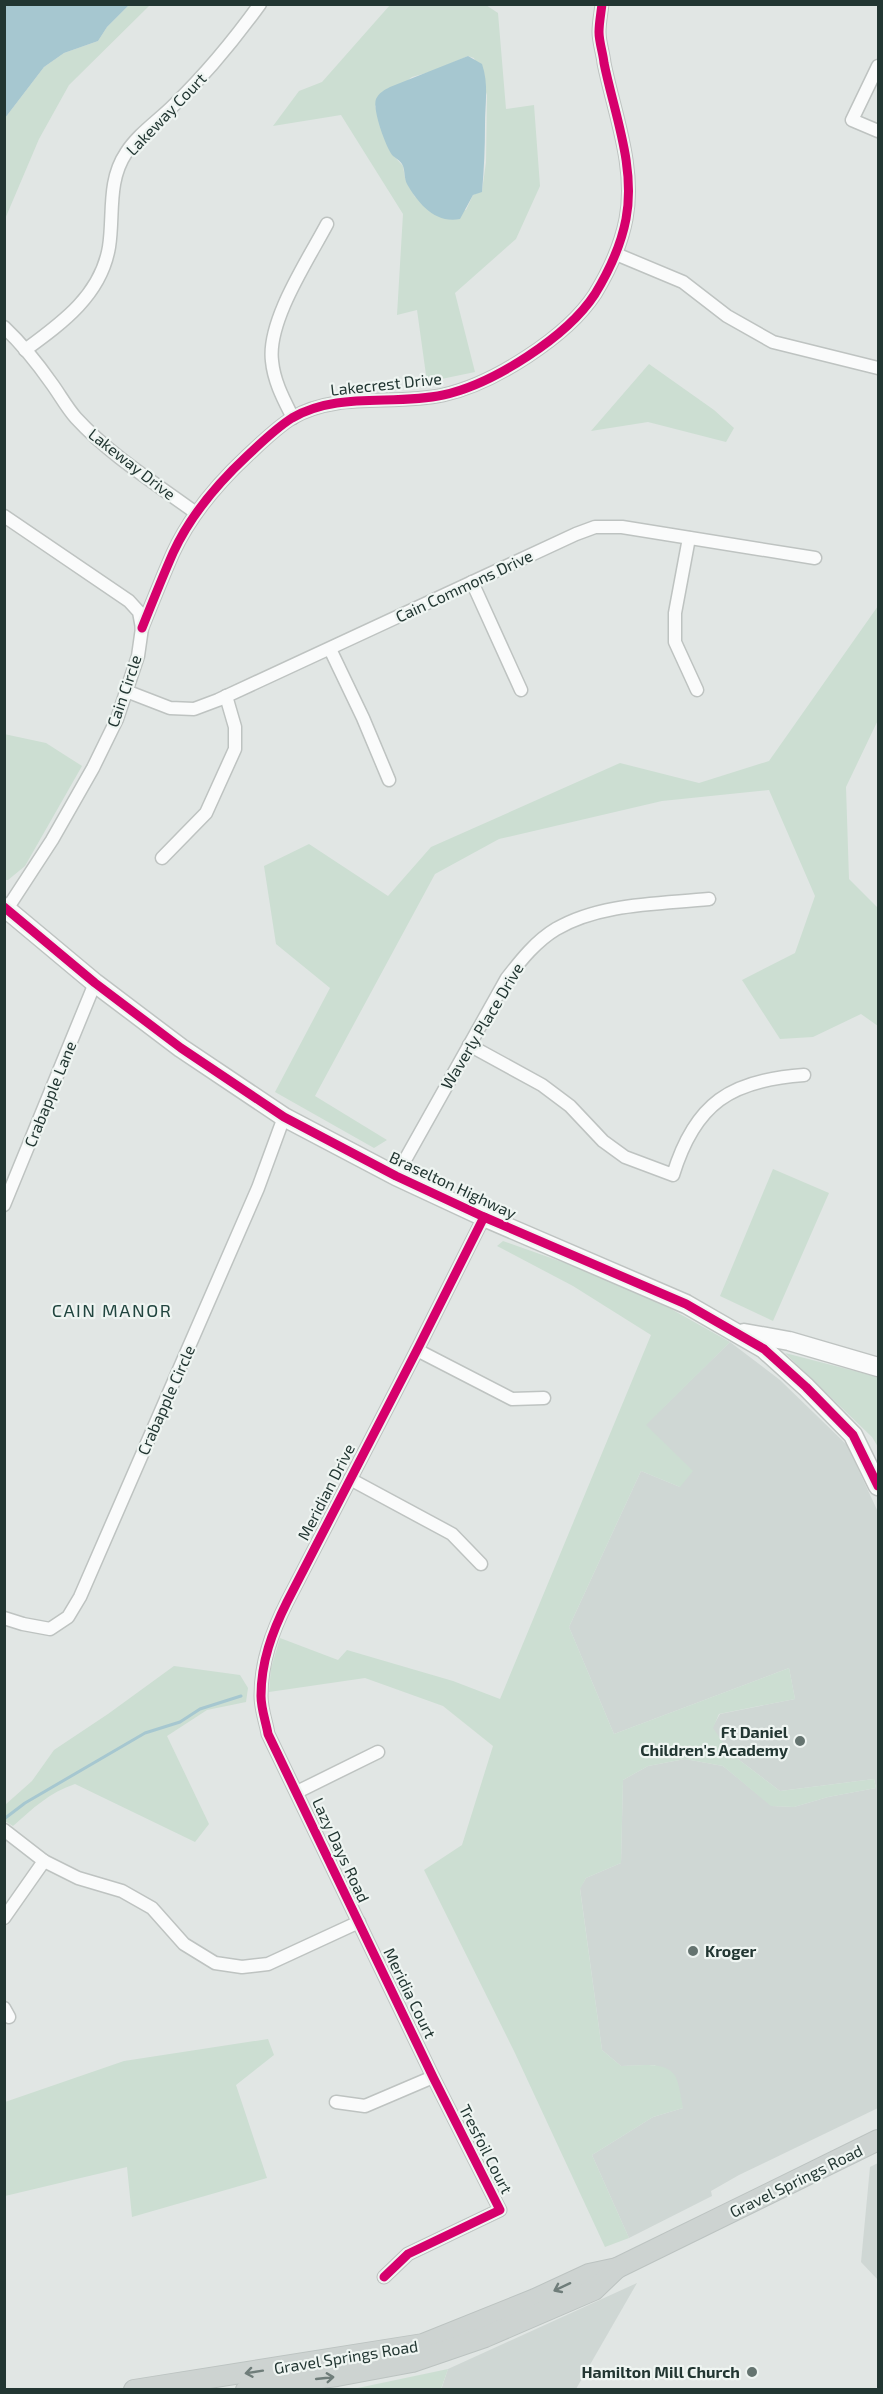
<svg xmlns="http://www.w3.org/2000/svg" width="883" height="2394" font-family="'Exo 2',sans-serif">
	<style>
		.built { fill: #cfd7d4 }
		.green { fill: #ccded2; fill-rule: evenodd }
		.water { fill: #a6c7d0 }
		.lines { fill: none; stroke-linecap: round; stroke-linejoin: round }
		.stream { stroke: #a6c7d0; stroke-width: 3 }
		.street-casing { stroke: #bec3c1; stroke-width: 15 }
		.secondary-casing { stroke: #bec3c1; stroke-width: 21 }
		.primary-casing { stroke: #bcc3c1; stroke-width: 22 }
		.street { stroke: #fafbfb; stroke-width: 12 }
		.secondary { stroke: #fafbfb; stroke-width: 18 }
		.primary { stroke: #cdd3d1; stroke-width: 20 }
		.cycleway-casing { stroke: #eff5f2; stroke-width: 13 }
		.cycleway { stroke: #d6006c; stroke-width: 9 }
		.oneway { stroke: #6f7d7a }
		.poi-dot { fill: #657470; stroke: #eff5f2; stroke-width: 2 }
		.labels { text-anchor: middle; stroke-width: 4.5; stroke-linejoin: round; paint-order: stroke }
		.street-label { font-size: 16px; fill: #223632; stroke: #eff5f2 }
		.poi-label { font-size: 16px; font-weight: bold; fill: #223632; stroke: #eff5f2; text-anchor: end }
		.neighbourhood-label { font-size: 18px; letter-spacing: 1.5px; fill: #21453f; stroke: #eff5f2 }
	</style>
	<rect width="100%" height="100%" fill="#e1e6e4"/>
	<g class="built">
		<path d="M730,1342L780,1380L847,1445L878,1512V2108L739,2175L711,2191L712,2196L629,2238L592,2155L653,2117L683,2108L655,2065L621,2066L602,2050L580,1888L586,1878L621,1863L623,1780L648,1766L685,1759L723,1766L772,1806L794,1807L828,1797L876,1788L874,1779L780,1791L730,1753L712,1728L720,1714L795,1699L789,1668L614,1734L569,1627L641,1471L680,1487L645,1425Z"/>
		<path d="M878,2163V2280L861,2262L870,2167Z"/>
		<path d="M637,2283L576,2389L441,2390L448,2369Z"/>
	</g>
	<g class="green">
		<path d="M129,5H150L69,85L39,139L5,219V118L44,67L64,53L98,41L107,27Z"/>
		<path d="M390,5H486L498,13L506,109L534,105L540,186L516,239L455,293L475,372L427,382L417,310L397,315L403,214L341,115L273,126L299,91L322,82ZM468,56L474,58L487,95L486,162L482,191L473,195L466,210L415,197L405,178L403,166L392,154L375,106L412,77L433,71Z"/>
		<path d="M649,364L714,410L734,428L726,442L648,422L591,431Z"/>
		<path d="M878,606V720L846,787L849,879L878,908V1026L861,1014L813,1037L780,1039L742,980L795,953L815,896L769,790L662,801L499,839L435,874L315,1096L387,1140L374,1148L275,1092L330,988L276,944L264,866L309,844L388,896L431,847L620,763L699,783L769,761Z"/>
		<path d="M4,734L46,743L82,766L25,866L8,880H4Z"/>
		<path d="M773,1169L829,1193L773,1321L720,1296Z"/>
		<path d="M503,1241L582,1269L671,1309L730,1342L646,1425L693,1471L680,1487L641,1471L569,1627L614,1734L789,1668L795,1699L719,1714L713,1728L730,1753L780,1791L874,1779L876,1788L828,1797L794,1807L771,1806L723,1766L685,1759L648,1766L623,1780L621,1863L586,1878L580,1889L602,2050L621,2066C638,2066 670,2059 677,2080C680,2089 681,2099 683,2108L653,2117L592,2155L629,2238L605,2247L514,2051L424,1870L462,1845L493,1746L443,1706L365,1678L269,1692L271,1668L280,1638L338,1660L347,1650L453,1681L500,1699L651,1335L573,1286L497,1246Z"/>
		<path d="M785,1353L878,1377V1447L872,1437Z"/>
		<path d="M174,1666L240,1675L248,1688L246,1702L207,1710L167,1736L209,1824L195,1842L75,1784C50,1792 32,1809 13,1826L5,1821V1805L32,1781L54,1750L108,1714Z"/>
		<path d="M268,2039L274,2055L236,2085L267,2178L132,2217L127,2167L5,2196V2102L124,2061Z"/>
		<path d="M448,2369L441,2389H353Z"/>
	</g>
	<g class="water">
		<path d="M5,4H129V5L107,27L98,41L64,53L44,67L5,118Z"/>
		<path d="M468,56L482,64C489,84 485,104 485,125C485,148 484,169 482,192L473,195L460,219C435,224 418,203 407,184C404,178 405,171 403,166C401,161 397,159 393,156C386,148 372,109 376,99C379,93 384,90 390,87Z"/>
	</g>
	<g class="lines">
		<path class="stream" d="M4,1819L25,1803L145,1733L180,1722L200,1709L241,1696"/>
		<defs>
			<g id="street">
				<path d="M878,66L852,120L878,131"/>
				<path d="M616,254L683,282L727,316L773,342L878,368"/>
				<path d="M4,327C22,344 38,364 52,384C60,395 67,408 76,418C111,456 155,483 196,513"/>
				<path d="M25,350C62,323 101,295 109,247C114,216 107,181 126,153C138,134 158,121 174,105C206,74 234,40 260,4"/>
				<path d="M293,418C284,400 274,382 272,361C267,321 308,260 327,224"/>
				<path d="M4,516L129,601L139,612L142,628L138,656L117,719L93,768L52,840L7,909"/>
				<path d="M689,538L675,613V642L697,690"/>
				<path d="M472,582L521,690"/>
				<path d="M142,628C152,603 162,578 173,553C190,516 217,484 247,456C261,443 276,428 292,418C338,391 393,406 443,395C493,384 567,337 595,294C609,271 621,245 626,219C636,167 614,113 604,63C603,53 599,42 599,32C599,23 601,13 602,4"/>
				<path d="M330,649L363,718L389,780"/>
				<path d="M126,691L170,708L194,709L218,700L576,534L595,527H622L815,558"/>
				<path d="M162,858L206,813L235,749V727L226,696"/>
				<path d="M469,1045L542,1085L570,1106L603,1141L625,1157L673,1175C695,1103 731,1080 804,1075"/>
				<path d="M396,1176L507,978C521,960 536,941 556,929C600,903 659,904 709,899"/>
				<path d="M4,1205L95,983"/>
				<path d="M417,1350L512,1399L544,1398"/>
				<path d="M350,1479L452,1534L481,1564"/>
				<path d="M4,1618L23,1624L50,1629L68,1617L80,1597L258,1188L284,1117"/>
				<path d="M297,1792L378,1752"/>
				<path d="M4,1830L44,1861L78,1878L122,1891L152,1908L184,1944L215,1963L242,1967L268,1964L359,1922"/>
				<path d="M4,1918L44,1861"/>
				<path d="M4,2008L9,2017"/>
				<path d="M336,2102L365,2106L433,2077"/>
				<path d="M384,2277L408,2254L500,2210L433,2077L268,1734C266,1722 261,1709 261,1696C261,1662 272,1632 287,1602L417,1350L484,1217"/>
			</g>
			<g id="secondary">
				<path d="M4,907L95,983L181,1048L284,1117L396,1176L484,1217L686,1304L764,1349L806,1387L853,1435L878,1486"/>
				<path d="M744,1333L789,1341L878,1367"/>
			</g>
			<g id="primary">
				<path d="M134,2390L423,2344L535,2299L589,2274L617,2268L878,2140"/>
				<path d="M246,2390L288,2382L337,2376L412,2362L485,2337L594,2290L617,2268"/>
			</g>
		</defs>
		<use href="#street" class="street-casing"/>
		<use href="#secondary" class="secondary-casing"/>
		<use href="#primary" class="primary-casing"/>
		<use href="#street" class="street"/>
		<use href="#secondary" class="secondary"/>
		<use href="#primary" class="primary"/>
		<defs>
			<g id="cycleway">
				<path d="M142,628C152,603 162,578 173,553C190,516 217,484 247,456C261,443 276,428 292,418C338,391 393,406 443,395C493,384 567,337 595,294C609,271 621,245 626,219C636,167 614,113 604,63C603,53 599,42 599,32C599,23 601,13 602,4"/>
				<path d="M4,907L95,983L181,1048L284,1117L396,1176L484,1217L686,1304L764,1349L806,1387L853,1435L878,1486"/>
				<path d="M384,2277L408,2254L500,2210L433,2077L268,1734C266,1722 261,1709 261,1696C261,1662 272,1632 287,1602L417,1350L484,1217"/>
			</g>
		</defs>
		<use href="#cycleway" class="cycleway-casing"/>
		<use href="#cycleway" class="cycleway"/>
	</g>
	<defs><path id="oneway-shaft" d="M-6 0H5M1.5-3L5.5 0L1.5 3" fill="none" stroke-width="1.6" stroke-linecap="round" stroke-linejoin="round" transform="scale(1.5)"/></defs>
	<g class="oneway">
		<use href="#oneway-shaft" transform="translate(562 2287) rotate(155)"/>
		<use href="#oneway-shaft" transform="translate(254 2372) rotate(171)"/>
		<use href="#oneway-shaft" transform="translate(325 2378) rotate(-6)"/>
	</g>
	<g class="poi-dot">
		<circle cx="800" cy="1741" r="6"/>
		<circle cx="693" cy="1951" r="6"/>
		<circle cx="752" cy="2372" r="6"/>
	</g>
	<g class="labels">
		<g class="street-label">
			<text transform="translate(166 114) rotate(-46)" y="6">Lakeway Court</text>
			<text transform="translate(386 384) rotate(-6)" y="6">Lakecrest Drive</text>
			<text transform="translate(132 464) rotate(38)" y="6">Lakeway Drive</text>
			<text transform="translate(464 586) rotate(-25)" y="6">Cain Commons Drive</text>
			<text transform="translate(124 691) rotate(-71)" y="6">Cain Circle</text>
			<text transform="translate(482 1026) rotate(-59)" y="6">Waverly Place Drive</text>
			<text transform="translate(50 1094) rotate(-68)" y="6">Crabapple Lane</text>
			<text transform="translate(453 1185) rotate(25)" y="6">Braselton Highway</text>
			<text transform="translate(166 1400) rotate(-66)" y="6">Crabapple Circle</text>
			<text transform="translate(326 1492) rotate(-63)" y="6">Meridian Drive</text>
			<text transform="translate(341 1850) rotate(65)" y="6">Lazy Days Road</text>
			<text transform="translate(410 1993) rotate(64)" y="6">Meridia Court</text>
			<text transform="translate(486 2149) rotate(63)" y="6">Tresfoil Court</text>
			<text transform="translate(796 2181) rotate(-26)" y="6">Gravel Springs Road</text>
			<text transform="translate(346 2357) rotate(-9)" y="6">Gravel Springs Road</text>
		</g>
		<g class="poi-label">
			<text x="788" y="1738">Ft Daniel<tspan x="788" dy="18">Children's Academy</tspan></text>
			<text x="705" y="1957" text-anchor="start">Kroger</text>
			<text x="740" y="2378">Hamilton Mill Church</text>
		</g>
		<g class="neighbourhood-label">
			<text x="112" y="1317">CAIN MANOR</text>
		</g>
	</g>
	<rect width="883" height="2394" fill="none" stroke="#223632" stroke-width="12"/>
</svg>
